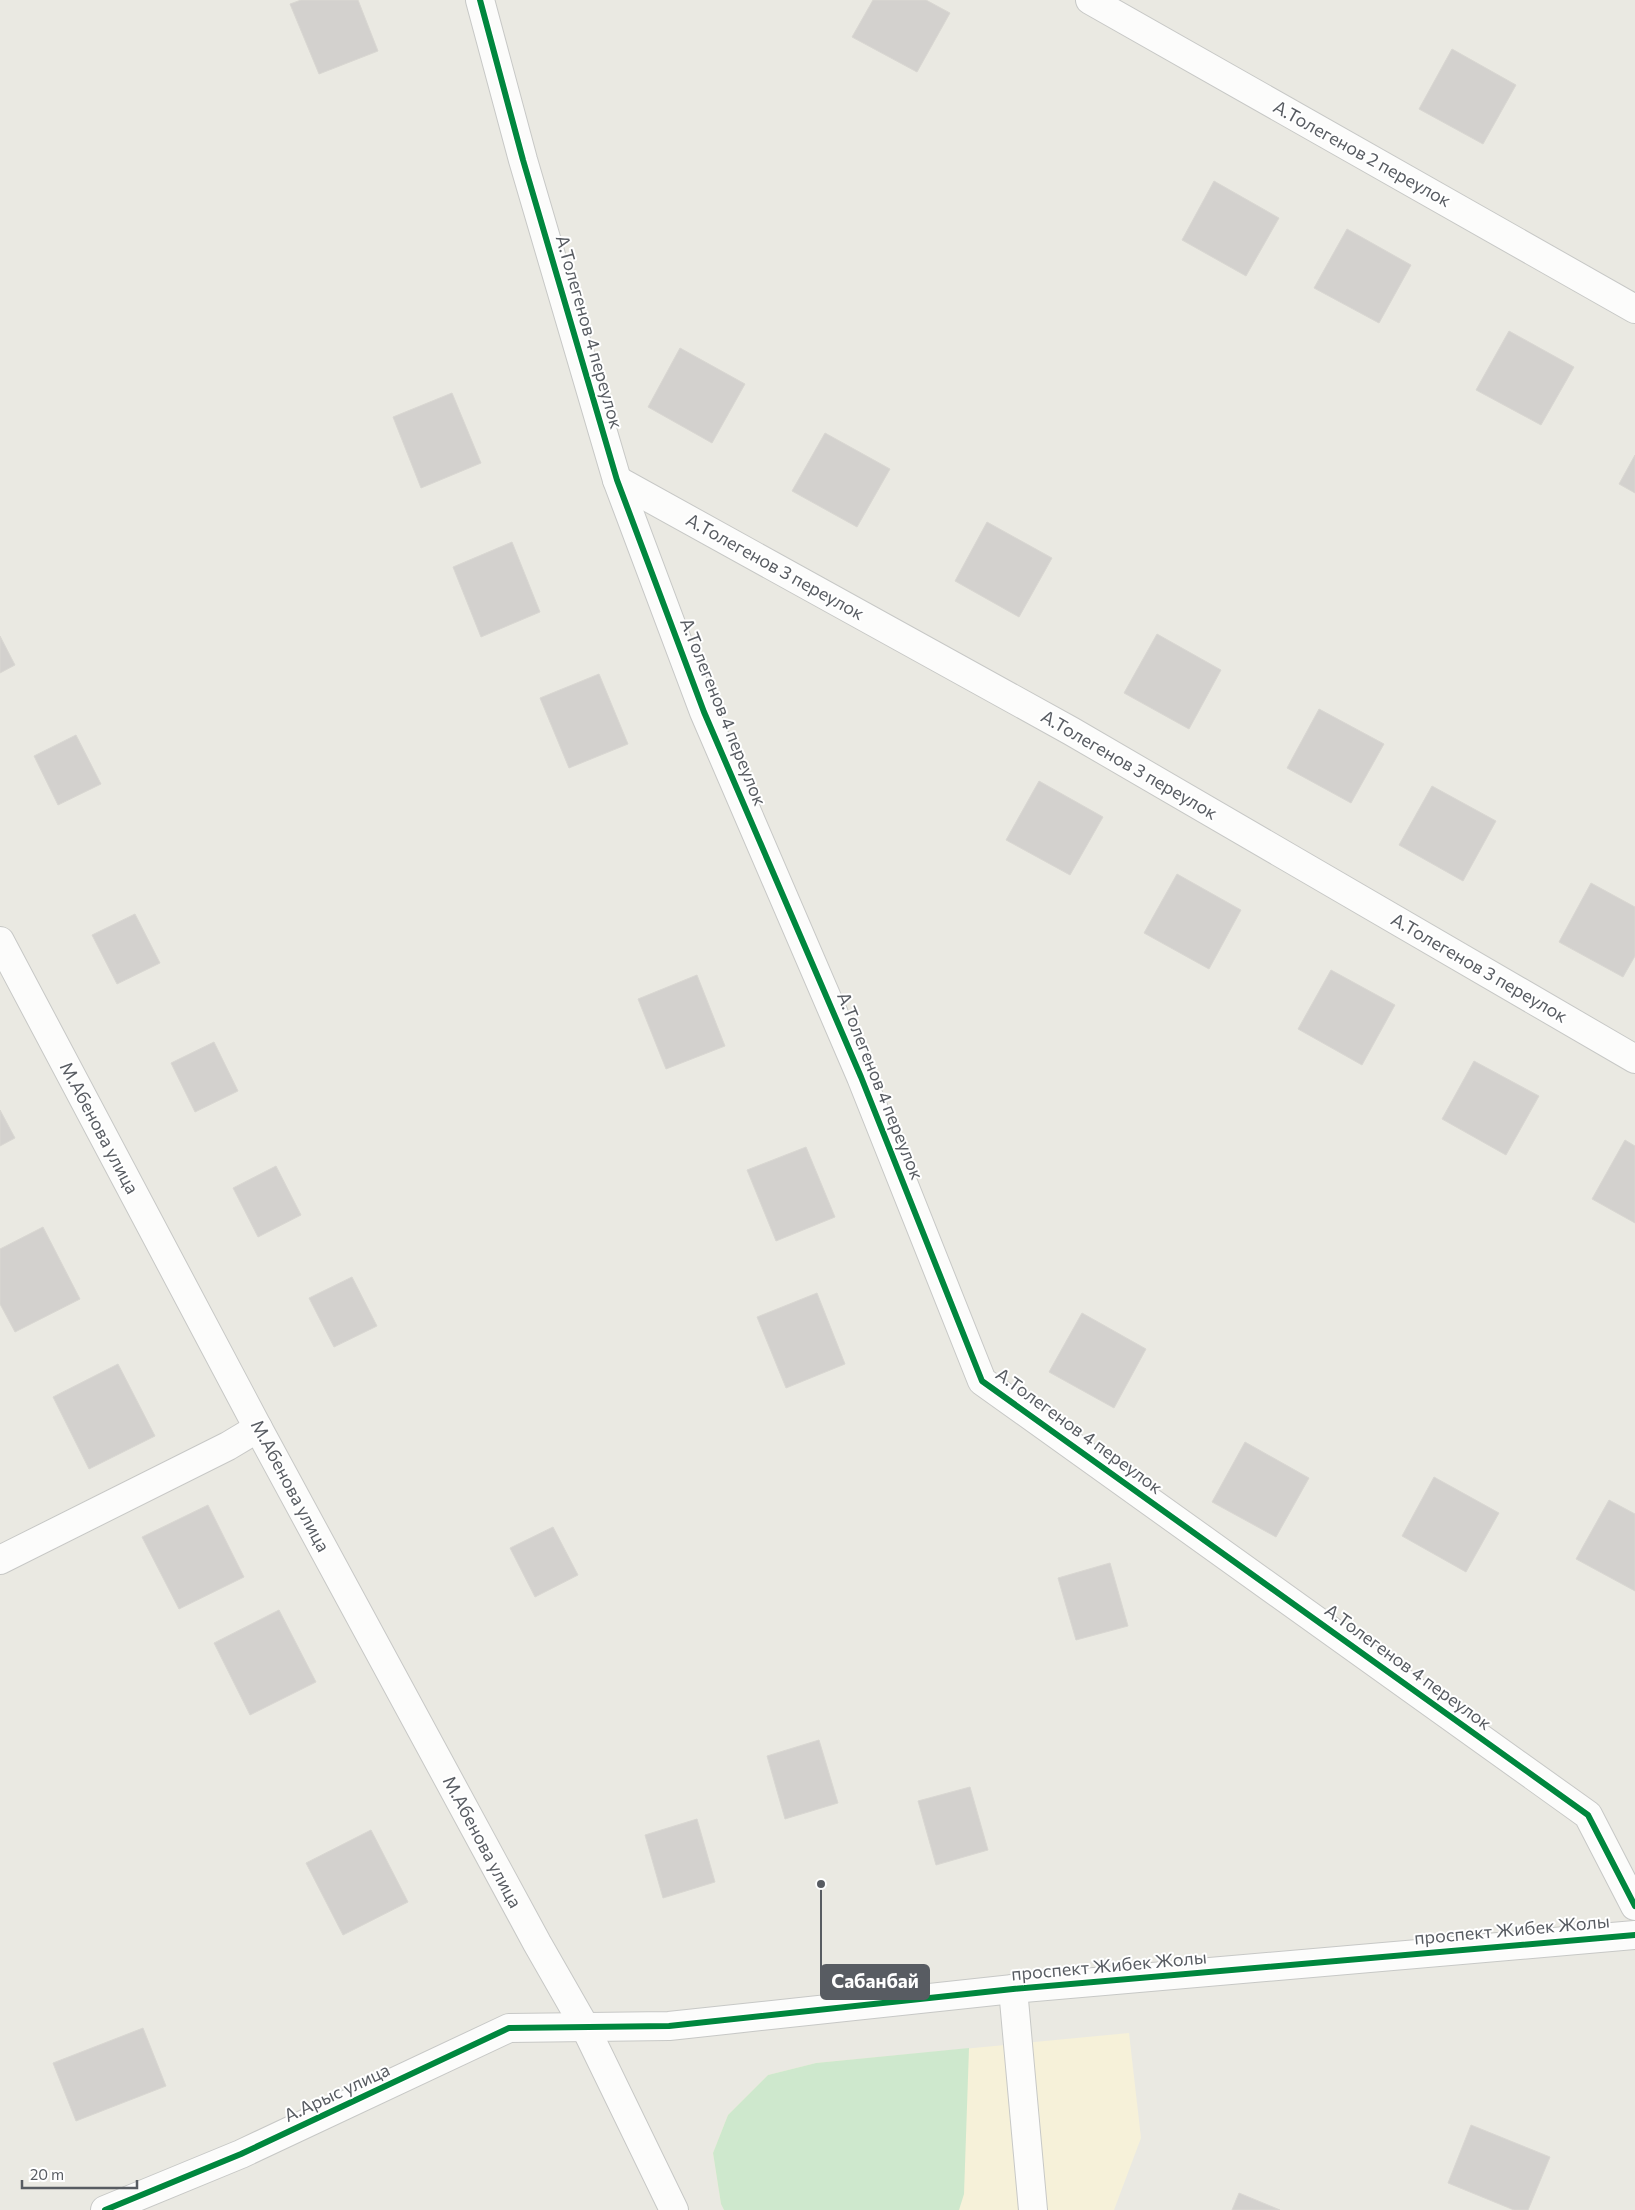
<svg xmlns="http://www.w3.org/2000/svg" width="1635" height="2210" font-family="Commissioner,sans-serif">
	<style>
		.commercial { fill: #f6f1d9 }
		.green { fill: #cee8cd }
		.building { fill: #d3d1ce; stroke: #d9d7d2 }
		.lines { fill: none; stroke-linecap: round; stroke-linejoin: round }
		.minor-casing { stroke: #c7c8c6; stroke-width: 30 }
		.minor { stroke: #fcfcfb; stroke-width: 28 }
		.cycleway-casing { stroke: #fff; stroke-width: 9 }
		.cycleway { stroke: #00873e; stroke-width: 6 }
		.labels { text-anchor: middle; stroke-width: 4; stroke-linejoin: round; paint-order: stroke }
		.street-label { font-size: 18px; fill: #585c62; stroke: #fff }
		.leader { fill: none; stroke: #585c62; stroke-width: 2 }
		.callout-dot { fill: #585c62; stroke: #fff; stroke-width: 2 }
		.callout { fill: #585c62; stroke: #585c62; stroke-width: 2 }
		.callout-label { font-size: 19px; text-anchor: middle; font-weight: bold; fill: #fff }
	</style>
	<rect width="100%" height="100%" fill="#eae9e2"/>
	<path class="commercial" d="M1129,2033L1141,2138L1114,2210H724L721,2204L713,2153L728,2115L768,2075L816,2063Z"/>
	<path class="green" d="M969,2048L964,2194L959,2210H724L721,2204L713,2153L728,2115L768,2075L816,2063Z"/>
	<g class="building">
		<path d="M301,0H358L378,51L319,74L290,4Z"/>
		<path d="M873,0H926L950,13L917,72L852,37Z"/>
		<path d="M1452,49L1516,85L1483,144L1419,109Z"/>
		<path d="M1214,181L1279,218L1246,276L1182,240Z"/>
		<path d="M1347,229L1411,265L1379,323L1314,288Z"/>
		<path d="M1509,331L1574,367L1541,425L1476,390Z"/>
		<path d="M680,348L745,384L712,443L648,407Z"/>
		<path d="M452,393L481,463L421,488L393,417Z"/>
		<path d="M825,433L890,469L857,527L792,491Z"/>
		<path d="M1635,455V493L1619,484Z"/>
		<path d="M987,522L1052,558L1019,617L955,581Z"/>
		<path d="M512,542L540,612L481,637L453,567Z"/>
		<path d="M1157,634L1221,670L1189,729L1124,693Z"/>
		<path d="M0,636L15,665L0,673Z"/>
		<path d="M599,674L628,744L569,768L540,698Z"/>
		<path d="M1319,709L1384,744L1351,803L1287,768Z"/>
		<path d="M76,735L101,784L58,805L34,756Z"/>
		<path d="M1039,781L1103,817L1070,875L1006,840Z"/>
		<path d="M1432,786L1496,821L1463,881L1399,845Z"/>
		<path d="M1177,874L1241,910L1209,969L1144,933Z"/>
		<path d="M1591,883L1635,907V956L1623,977L1559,942Z"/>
		<path d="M135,914L160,963L117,984L92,935Z"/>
		<path d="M1331,970L1395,1005L1362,1065L1298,1029Z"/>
		<path d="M697,975L725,1046L666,1069L638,999Z"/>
		<path d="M214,1042L238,1091L195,1112L171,1063Z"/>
		<path d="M1474,1061L1539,1096L1506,1155L1442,1119Z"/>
		<path d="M0,1110L15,1138L0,1146Z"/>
		<path d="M1625,1140L1635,1146V1223L1592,1199Z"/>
		<path d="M806,1147L835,1217L776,1241L747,1170Z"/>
		<path d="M276,1166L301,1215L258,1237L233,1188Z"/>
		<path d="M43,1227L80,1299L15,1332L0,1304V1249Z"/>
		<path d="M352,1277L377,1326L334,1347L309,1298Z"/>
		<path d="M817,1293L845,1364L786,1388L757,1317Z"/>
		<path d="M1082,1313L1146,1349L1114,1408L1049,1372Z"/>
		<path d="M118,1364L155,1436L89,1469L53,1397Z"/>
		<path d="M1245,1442L1309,1478L1276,1537L1212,1502Z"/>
		<path d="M1434,1477L1499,1513L1466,1572L1402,1536Z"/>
		<path d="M1609,1500L1635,1514V1591L1576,1559Z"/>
		<path d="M208,1505L244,1577L179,1609L142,1537Z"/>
		<path d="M553,1527L578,1575L535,1597L510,1548Z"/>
		<path d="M1110,1563L1128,1626L1076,1640L1058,1578Z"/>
		<path d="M279,1610L316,1682L250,1715L214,1643Z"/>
		<path d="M819,1740L838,1803L785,1819L767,1756Z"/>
		<path d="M970,1787L988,1850L936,1865L918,1801Z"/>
		<path d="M697,1819L715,1882L663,1898L645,1835Z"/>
		<path d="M371,1830L408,1902L343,1935L306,1863Z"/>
		<path d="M143,2028L166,2086L76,2121L53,2063Z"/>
		<path d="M1471,2125L1550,2157L1528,2210H1514L1448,2183Z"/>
		<path d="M1239,2193L1280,2210H1232Z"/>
	</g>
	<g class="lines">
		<defs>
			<g id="minor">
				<path d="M480,0L523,160L617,480L704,712L861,1077L982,1381L1588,1815L1635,1906"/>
				<path d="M1090,0L1635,309"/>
				<path d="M617,480L1071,731L1635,1059"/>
				<path d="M0,941L258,1428L537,1943L585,2027L674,2210"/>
				<path d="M0,1560L228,1446L258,1428"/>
				<path d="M1013,1989L1033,2210"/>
				<path d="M105,2210L241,2154L509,2028L669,2026L1013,1989L1635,1935"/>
			</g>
		</defs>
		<use href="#minor" class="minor-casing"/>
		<use href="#minor" class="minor"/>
		<defs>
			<g id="cycleway">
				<path d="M480,0L523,160L617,480L704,712L861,1077L982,1381L1588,1815L1635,1906"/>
				<path d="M105,2210L241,2154L509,2028L669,2026L1013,1989L1635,1935"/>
			</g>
		</defs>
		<use href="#cycleway" class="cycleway-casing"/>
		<use href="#cycleway" class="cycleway"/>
	</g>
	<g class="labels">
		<g class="street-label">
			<text transform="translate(1362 154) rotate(29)" y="6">А.Толегенов 2 переулок</text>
			<text transform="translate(589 332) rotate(74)" y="6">А.Толегенов 4 переулок</text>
			<text transform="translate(775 567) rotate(29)" y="6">А.Толегенов 3 переулок</text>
			<text transform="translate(723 712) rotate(68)" y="6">А.Толегенов 4 переулок</text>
			<text transform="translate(1129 765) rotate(30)" y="6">А.Толегенов 3 переулок</text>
			<text transform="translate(1479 968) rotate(30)" y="6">А.Толегенов 3 переулок</text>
			<text transform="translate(880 1086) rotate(68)" y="6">А.Толегенов 4 переулок</text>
			<text transform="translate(99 1128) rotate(62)" y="6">М.Абенова улица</text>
			<text transform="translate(1079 1431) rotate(36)" y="6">А.Толегенов 4 переулок</text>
			<text transform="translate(290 1486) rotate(62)" y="6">М.Абенова улица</text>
			<text transform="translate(1408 1667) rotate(36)" y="6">А.Толегенов 4 переулок</text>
			<text transform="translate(482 1842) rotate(62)" y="6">М.Абенова улица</text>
			<text transform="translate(1512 1930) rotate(-5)" y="6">проспект Жибек Жолы</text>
			<text transform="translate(1109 1966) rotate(-5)" y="6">проспект Жибек Жолы</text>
			<text transform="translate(337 2093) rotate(-25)" y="6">А.Арыс улица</text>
		</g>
	</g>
	<path class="leader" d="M821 1884L821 1982"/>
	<circle class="callout-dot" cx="821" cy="1884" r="5"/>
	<rect class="callout" x="821" y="1965" width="108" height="34" rx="5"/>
	<g class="callout-label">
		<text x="875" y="1988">Сабанбай</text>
	</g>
	<path d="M22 2180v8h115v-8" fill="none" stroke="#585c62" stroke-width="2.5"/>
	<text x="30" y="2180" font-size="15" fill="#585c62" stroke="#ffffff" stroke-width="4" paint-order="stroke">20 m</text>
</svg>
